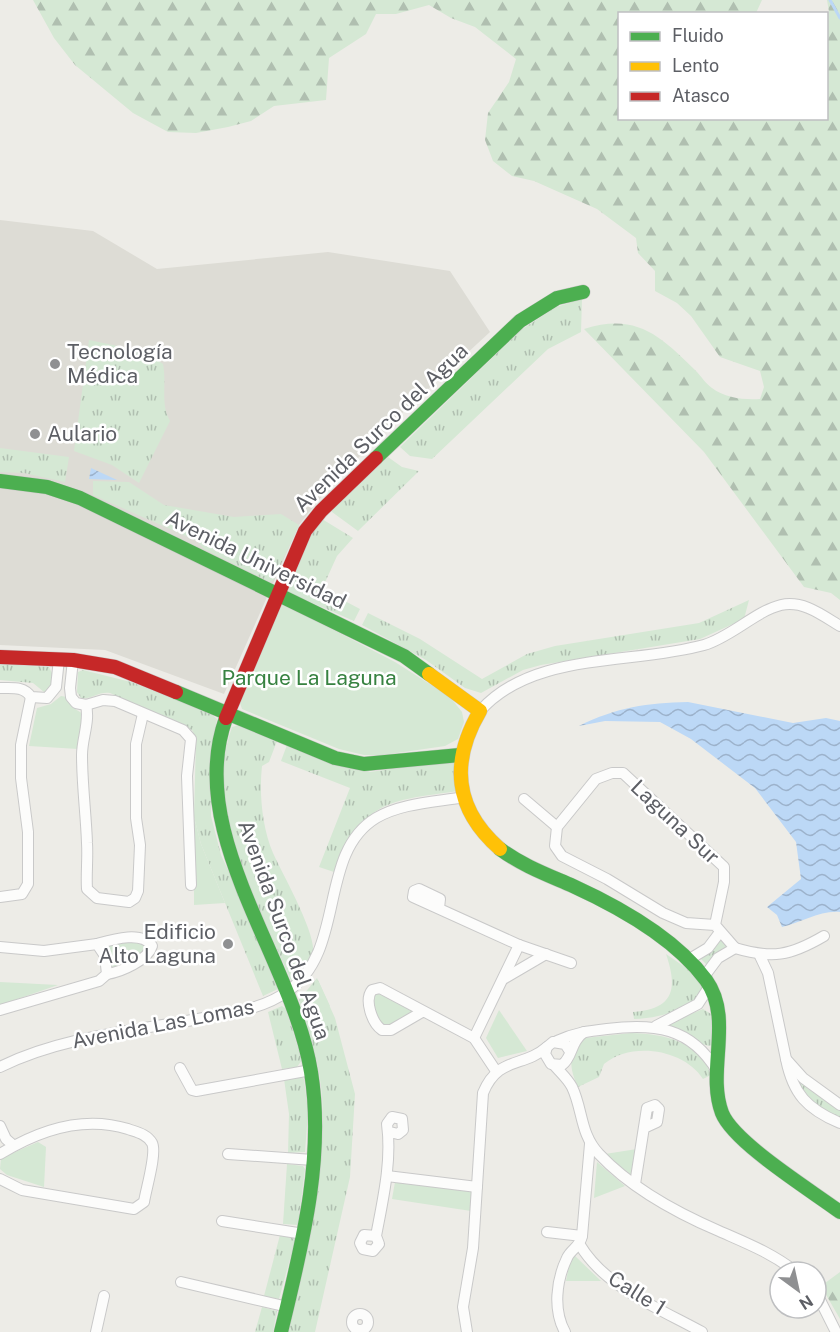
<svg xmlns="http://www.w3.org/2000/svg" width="840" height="1332" font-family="'Public Sans',sans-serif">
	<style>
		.education { fill: #dddcd5 }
		.grass { fill: url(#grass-tufts) }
		.forest { fill: url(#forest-firs) }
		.park { fill: #d5e8d4 }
		.water { fill: url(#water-waves) }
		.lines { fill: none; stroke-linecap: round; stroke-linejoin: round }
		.stream { stroke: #bcd8f6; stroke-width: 3 }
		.street-casing { stroke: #c9c9c9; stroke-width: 12 }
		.fast-casing { stroke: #cac9c8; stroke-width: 15 }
		.slow-casing { stroke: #cac9c8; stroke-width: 15 }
		.jam-casing { stroke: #cac9c8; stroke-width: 15 }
		.street { stroke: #fcfcfb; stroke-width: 10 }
		.fast { stroke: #4caf50; stroke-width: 14 }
		.slow { stroke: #ffc107; stroke-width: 14 }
		.jam { stroke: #c62828; stroke-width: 14 }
		.poi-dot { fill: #8f9092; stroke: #fff; stroke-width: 2 }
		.labels { text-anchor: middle; stroke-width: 5; stroke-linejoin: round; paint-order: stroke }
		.poi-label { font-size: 21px; fill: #5d5f65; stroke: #fff; text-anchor: start }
		.street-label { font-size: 21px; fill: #5d5f65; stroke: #fff }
		.park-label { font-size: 21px; fill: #378241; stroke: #fff }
	</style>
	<defs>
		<pattern id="grass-tufts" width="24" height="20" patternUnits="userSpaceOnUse" patternTransform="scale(1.5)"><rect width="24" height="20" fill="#d5e8d4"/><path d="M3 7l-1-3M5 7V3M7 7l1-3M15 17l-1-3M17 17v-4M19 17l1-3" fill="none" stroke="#b0bfb0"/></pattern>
		<pattern id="forest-firs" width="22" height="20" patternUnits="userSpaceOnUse" patternTransform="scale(1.5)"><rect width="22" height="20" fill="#d5e8d4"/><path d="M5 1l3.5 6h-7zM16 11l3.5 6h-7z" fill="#b0bfb0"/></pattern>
		<pattern id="water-waves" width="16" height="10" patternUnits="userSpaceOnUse" patternTransform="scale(1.5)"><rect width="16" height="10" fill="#bcd8f6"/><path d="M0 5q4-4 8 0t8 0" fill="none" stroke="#9cb2cb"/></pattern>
	</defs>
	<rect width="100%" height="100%" fill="#edece7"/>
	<path class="education" d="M0,220L93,231L157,269L328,252L450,271L490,332L400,415L326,491L299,525L224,694L105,650L0,645Z"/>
	<g class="grass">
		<path d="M582,299L581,332L548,349L432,459L410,456L400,447L521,330L556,307Z"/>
		<path d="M89,340L146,352L163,364C167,385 160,403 170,421L139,483L112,465L74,451Z"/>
		<path d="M0,448L69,457L65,482L24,473L0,472Z"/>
		<path d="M388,457L402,467L419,471L358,531L332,512L331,509Z"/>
		<path d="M93,481L129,482L164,505L234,517L281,514L299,525L273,581L270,582L204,549L197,541L93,495Z"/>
		<path d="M322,519L353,538L337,556L322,589L360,609L354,621L287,592L286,587L310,534Z"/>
		<path d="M749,600L744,619L700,639L541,665L523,670L481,693L465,688L426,660L362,625L368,613L420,639L482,679L527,654L555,646L699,623Z"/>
		<path d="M0,664L49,667L53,675V687L44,692L33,683L0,680Z"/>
		<path d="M83,670L131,682L210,713L217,719L211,755V816L221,855L244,904L278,989L263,996L201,844L194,817L196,739L192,730L110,693C99,691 91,700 81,698L77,692L78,672Z"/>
		<path d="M239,725L277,741L269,762L262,766C259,793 262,827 273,853C282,873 316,933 313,952C311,964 300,974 291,981C259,902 201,815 232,727Z"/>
		<path d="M287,745L370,772L455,760L457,791C430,796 386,797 367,819C355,835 346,856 337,873L319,867L350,788L281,761Z"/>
		<path d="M720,939L726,945V949L707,965L700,958Z"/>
		<path d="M666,954L695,974L704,991C686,1011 660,1018 634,1019L633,1012C674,1009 678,989 666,954Z"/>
		<path d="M317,978L335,1018L355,1094L350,1177L315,1332H287C304,1255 327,1177 322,1097C320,1064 309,1032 299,1000Z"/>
		<path d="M282,1006L286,1009L302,1060L297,1067L282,1069L268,1012Z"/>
		<path d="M703,1009L711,1014L712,1045L709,1046L699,1043L670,1026L671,1022Z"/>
		<path d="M631,1033C664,1034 699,1041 711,1075L703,1079C684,1049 631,1041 604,1064L599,1077L578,1087C570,1070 566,1051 585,1038Z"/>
		<path d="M302,1077L304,1079L308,1112L305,1152L288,1153L289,1114L284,1079Z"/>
		<path d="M799,1078L840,1109V1119L815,1105L795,1080Z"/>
		<path d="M287,1164L303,1166L305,1169L298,1225L283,1224Z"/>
		<path d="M280,1235L294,1238L295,1241L279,1299L264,1296Z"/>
		<path d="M262,1307L277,1311L273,1332H255Z"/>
	</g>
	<g class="forest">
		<path d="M33,0H762L756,13L620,14V118H826V18L829,12L827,0H840V600L831,593L804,587L704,452L584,329C636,312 661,336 696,371C701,376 706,384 712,388C725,398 744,400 760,399L764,387L760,371L720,357L691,316L677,303L655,291V271L638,253L636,238L597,209L534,181L512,176L493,161L485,140L488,113L509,82L516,59L475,27L451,18L429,5L396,14H376L366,34L329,58L326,100L274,106L251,121L228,127L196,133L168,132L133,113L75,65L54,38Z"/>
		<path d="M840,1272V1319L821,1286Z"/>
	</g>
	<g class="park">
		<path d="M284,604L395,662L450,697L462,712L464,722L458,739L445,746L383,755H364L339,749L242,709L238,697L279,605Z"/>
		<path d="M61,696L67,697L72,707L83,714L78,749L29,746L37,708L51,704Z"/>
		<path d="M194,817L201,844L225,903L194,905Z"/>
		<path d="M122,941L147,943V951L109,972L103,946Z"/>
		<path d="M318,980L330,1006L310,1013L305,997Z"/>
		<path d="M0,982L58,985L0,1005Z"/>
		<path d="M378,991L414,1012L389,1028L379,1023L371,994Z"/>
		<path d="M499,1010L527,1051L498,1058L486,1038Z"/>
		<path d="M38,1142L46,1147L44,1187L7,1175L0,1169L1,1158Z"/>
		<path d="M637,1149L634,1178L605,1154Z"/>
		<path d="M597,1162L625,1186L594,1198Z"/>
		<path d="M395,1182L473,1191L471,1211L392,1199Z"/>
		<path d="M575,1256L601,1281H566L570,1261Z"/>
	</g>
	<g class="water">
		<path d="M91,468L117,480L89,479Z"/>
		<path d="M688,702L793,723L826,718L840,721V912C821,910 800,923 782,927L777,915L767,907L801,879L796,842L755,788L691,739L660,722L605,721L579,726C617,707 647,703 688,702Z"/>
	</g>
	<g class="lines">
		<path class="stream" d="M830,0L840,18"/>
		<defs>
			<g id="street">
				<path d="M73,660L70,688L71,697L76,703L86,705L103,700L115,701L183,730L191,739L187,776L191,885"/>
				<path d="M0,688C12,688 24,686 31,697L47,698L56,687L59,659"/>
				<path d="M86,705C90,722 82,738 82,755C82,785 86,814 87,843C88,859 86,874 87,889L97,898L129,902L135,898L138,891L140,845L136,818V744L143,714"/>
				<path d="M480,711C533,651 632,665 704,645C731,637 756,611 781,605C803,600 822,615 840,626"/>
				<path d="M524,799L557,827"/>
				<path d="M0,897L22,894L28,884V832L21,778V745L31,697"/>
				<path d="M439,908L440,899L419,889L414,891L413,897L519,945L571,963"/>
				<path d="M715,925L686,923L663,913L607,879L562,856L555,846L557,827L596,779L612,773H623L724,867V882L715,925L735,948"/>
				<path d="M97,944C111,940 142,930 152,946C148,960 121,972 107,974"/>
				<path d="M0,947L44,951L97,944L105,956L107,974L99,981L0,1010"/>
				<path d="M735,948C772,959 790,956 824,936"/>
				<path d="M760,956L768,973L786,1059L803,1078L840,1105"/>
				<path d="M688,960L708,948L720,932"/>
				<path d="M505,978L546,954"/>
				<path d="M703,978L718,958L735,948"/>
				<path d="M422,1012L391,1030H382C372,1023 364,1000 372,990L380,988L474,1038L496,1071"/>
				<path d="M656,1026L698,1004L709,987"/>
				<path d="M474,1038L519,945"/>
				<path d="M557,1041C574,1033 589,1031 607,1029C654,1023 691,1027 717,1071"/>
				<path d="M569,1050L565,1044L553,1042L547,1047L545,1054L551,1064L562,1065C573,1057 570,1042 584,1032"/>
				<path d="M786,1059C793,1094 807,1109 840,1123"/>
				<path d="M554,1065C560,1072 568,1079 572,1087C583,1110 580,1134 599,1154C630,1187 677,1213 719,1231C746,1243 772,1253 796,1272"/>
				<path d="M0,1067C60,1037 132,1031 198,1019C229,1013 262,1010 288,991C347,950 317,854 376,818C401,803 436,802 464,797"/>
				<path d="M180,1068L192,1090L196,1091L311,1070"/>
				<path d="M0,1126L6,1139L13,1145"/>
				<path d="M0,1154C39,1130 83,1115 128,1129C136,1132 147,1134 152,1143C157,1153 146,1189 144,1202L134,1209L22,1190L0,1179"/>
				<path d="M228,1154L313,1160"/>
				<path d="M387,1176L477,1187"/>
				<path d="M635,1184L647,1108L655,1105L659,1109L657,1122L644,1128"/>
				<path d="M222,1221L304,1234"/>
				<path d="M547,1232L582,1236"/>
				<path d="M376,1236L364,1235L360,1243L363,1249L373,1251L379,1244L376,1236C383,1199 392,1161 387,1124L392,1117L402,1119L403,1130L398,1134L390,1132"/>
				<path d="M580,1245C605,1287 660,1309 702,1332"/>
				<path d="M181,1282L288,1307"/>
				<path d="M816,1292L836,1332"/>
				<circle cx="360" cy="1322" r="8"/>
				<path d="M96,1332L104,1296"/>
				<path d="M467,1332L463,1307L473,1248L483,1093C498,1056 523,1068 547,1047"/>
				<path d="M565,1332C553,1310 556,1281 567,1258C571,1249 580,1247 582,1236L590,1144"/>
			</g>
			<g id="fast">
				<path d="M376,458L520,321L557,298L583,292"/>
				<path d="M0,481L47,487L80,498L404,656L429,674"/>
				<path d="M176,692L335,758L364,764L460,755"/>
				<path d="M226,718C184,834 293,959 311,1072C325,1159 301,1249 281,1332"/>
				<path d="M500,849C523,866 548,875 573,886C619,907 675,938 706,980C734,1019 706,1071 722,1113C734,1143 812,1191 840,1212"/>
			</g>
			<path id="slow" d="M429,674L480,711C450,762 454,809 500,849"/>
			<g id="jam">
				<path d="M0,657L73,660L115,667L176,692"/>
				<path d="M226,718L305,531L321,511L376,458"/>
			</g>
		</defs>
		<use href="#street" class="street-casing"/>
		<use href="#fast" class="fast-casing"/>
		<use href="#slow" class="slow-casing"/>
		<use href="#jam" class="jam-casing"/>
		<use href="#street" class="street"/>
		<use href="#fast" class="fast"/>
		<use href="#slow" class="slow"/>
		<use href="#jam" class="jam"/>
	</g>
	<g class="poi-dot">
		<circle cx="55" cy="364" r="6"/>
		<circle cx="35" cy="434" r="6"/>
		<circle cx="228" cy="944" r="6"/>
	</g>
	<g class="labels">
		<g class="poi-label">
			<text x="67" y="359">Tecnología<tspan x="67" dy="24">Médica</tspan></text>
			<text x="47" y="441">Aulario</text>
			<text x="216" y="939" text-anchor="end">Edificio<tspan x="216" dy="24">Alto Laguna</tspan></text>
		</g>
		<g class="street-label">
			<text transform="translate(381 428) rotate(-44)" y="7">Avenida Surco del Agua</text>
			<text transform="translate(256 560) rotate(26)" y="7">Avenida Universidad</text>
			<text transform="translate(675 822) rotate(43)" y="7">Laguna Sur</text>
			<text transform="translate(284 930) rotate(70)" y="7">Avenida Surco del Agua</text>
			<text transform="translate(163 1024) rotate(-11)" y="7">Avenida Las Lomas</text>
			<text transform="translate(637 1293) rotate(32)" y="7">Calle 1</text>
		</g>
		<g class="park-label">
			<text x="309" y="685">Parque La Laguna</text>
		</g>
	</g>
	<rect x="618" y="12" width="210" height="108" fill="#ffffff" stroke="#bebfc1" stroke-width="1.5"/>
	<rect x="630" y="32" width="30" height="9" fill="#4caf50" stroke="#bebfc1" stroke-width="1.5"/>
	<text x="672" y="42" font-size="18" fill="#5d5f65">Fluido</text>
	<rect x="630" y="62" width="30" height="9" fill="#ffc107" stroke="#bebfc1" stroke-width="1.5"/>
	<text x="672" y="72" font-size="18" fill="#5d5f65">Lento</text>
	<rect x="630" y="92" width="30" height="9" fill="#c62828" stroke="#bebfc1" stroke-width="1.5"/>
	<text x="672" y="102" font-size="18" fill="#5d5f65">Atasco</text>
	<g transform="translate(798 1290) rotate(147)"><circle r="28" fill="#ffffff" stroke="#bebfc1" stroke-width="1.5"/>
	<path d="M0-4.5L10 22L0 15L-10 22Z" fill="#8f9092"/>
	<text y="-9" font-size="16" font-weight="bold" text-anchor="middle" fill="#5d5f65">N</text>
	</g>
</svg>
